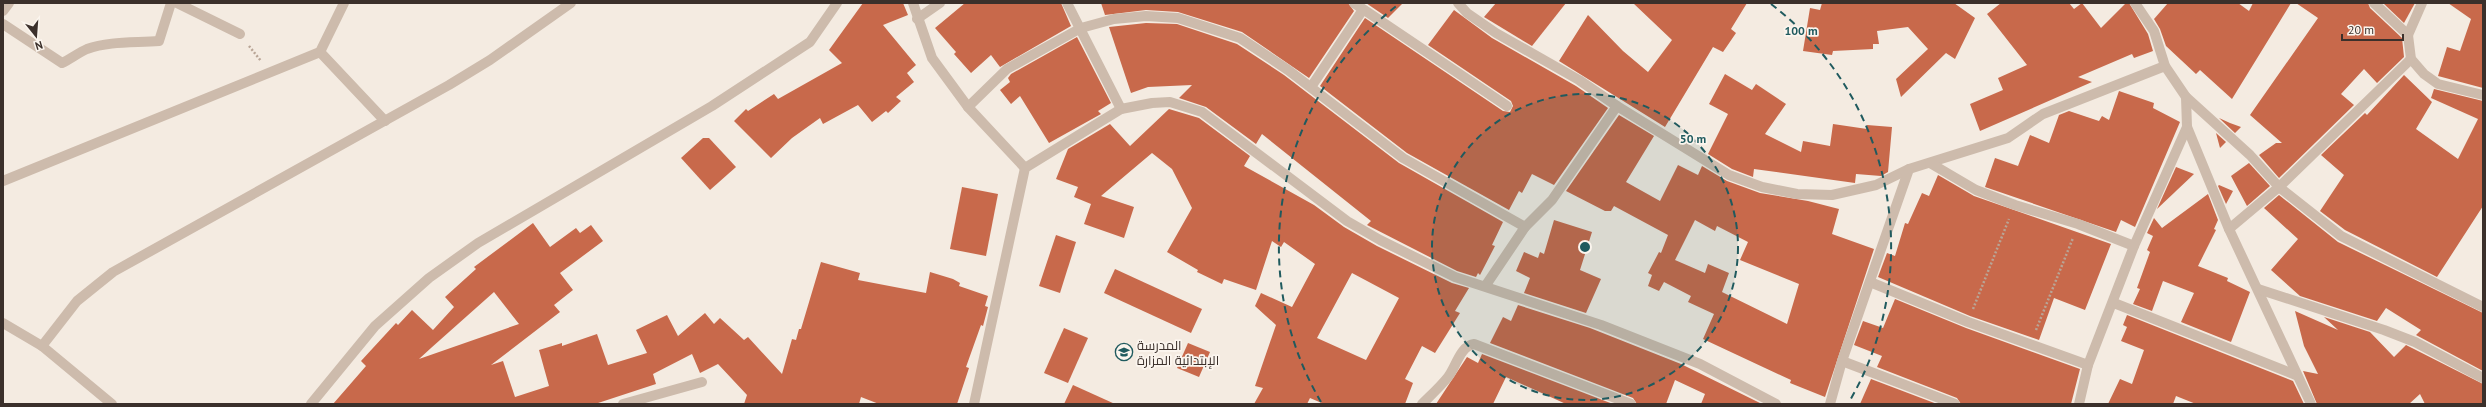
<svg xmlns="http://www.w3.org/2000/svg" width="2486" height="407" font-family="'PT Sans',Cairo,sans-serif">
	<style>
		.building { fill: #c8694b; fill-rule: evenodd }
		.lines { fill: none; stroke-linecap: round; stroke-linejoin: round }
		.path { stroke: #b9a596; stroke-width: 2.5; stroke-dasharray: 2 2; stroke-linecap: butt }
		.street { stroke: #cdbbac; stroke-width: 10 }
		.ring { fill: none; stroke: #1f5a5e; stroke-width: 2; stroke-dasharray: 7 5 }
		.labels { text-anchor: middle; stroke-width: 3.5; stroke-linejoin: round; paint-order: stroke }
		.poi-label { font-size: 13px; fill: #3b302b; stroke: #fbf5ee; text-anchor: start }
		.centre { fill: #1f5a5e; stroke: #fbf5ee; stroke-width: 2 }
		.ring-label { font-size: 12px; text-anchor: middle; font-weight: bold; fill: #1f5a5e; stroke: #fbf5ee; stroke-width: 3.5; stroke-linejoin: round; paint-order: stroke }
	</style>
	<rect width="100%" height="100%" fill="#f4ebe1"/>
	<g class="building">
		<path d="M863,3H903L908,15L883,25L916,65L907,73L914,82L896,97L901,101L888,113L886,111L872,122L858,105L823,124L820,118L792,138L771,158L734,121L746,109L748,111L774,94L778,99L842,63L829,50Z"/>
		<path d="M965,3H1061L1071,26L1000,67L991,55L971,73L954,54L956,52L935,28Z"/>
		<path d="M1101,3H1348L1354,11L1309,78L1242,32L1178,12L1146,10L1105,15Z"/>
		<path d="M1366,3H1403L1388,18Z"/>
		<path d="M1496,3H1566L1532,46L1484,17Z"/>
		<path d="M1633,3H1747L1731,29L1736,33L1723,52L1713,47L1665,127L1559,61L1588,15L1623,51L1648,72L1672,40Z"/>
		<path d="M1822,3H1954L1975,18L1955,59L1946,53L1901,97L1896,79L1928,49L1908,27L1877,31L1879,44H1873V49L1833,51L1832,55L1803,51L1810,8L1820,10Z"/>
		<path d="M2001,3H2069L2074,9L2082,3L2101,28L2126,3H2129L2148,34L2153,51L2134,58L2132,54L2078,77L2092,82L1980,131L1970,104L2003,90L1998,78L2027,65L1987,14Z"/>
		<path d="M2168,3H2238L2249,11L2253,3H2291L2232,99L2200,70L2196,74L2166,46L2160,29L2154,19Z"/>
		<path d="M2296,3H2368L2370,8L2402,38L2404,57L2377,83L2364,69L2341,94L2354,105L2279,178L2259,155L2276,143H2282L2250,115L2318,18Z"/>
		<path d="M2383,3H2415L2404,23Z"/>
		<path d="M2448,3H2483V88L2438,76L2447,47L2460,51L2471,19Z"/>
		<path d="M1454,10L1492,38L1576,86L1608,108L1554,185L1532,174L1522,193L1519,191L1509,210L1407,153L1320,86L1365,18L1503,111L1510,112L1513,106L1511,101L1428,45Z"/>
		<path d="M1146,23L1177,24L1237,44L1284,75L1399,163L1503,222L1492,245L1495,246L1480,275L1478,273L1476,277L1457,271L1367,225L1371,221L1262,134L1256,144L1206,107L1179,98L1192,85L1148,87L1131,93L1109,27Z"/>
		<path d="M1077,37L1111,103L1098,111L1101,114L1049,143L1020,96L1011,104L1000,90L1010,82L1008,78L1011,74Z"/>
		<path d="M1725,74L1752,90L1756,84L1786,104L1765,134L1801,152L1803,141L1830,146L1833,124L1867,129V125L1892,127L1888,172L1881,176L1856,174L1855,183L1754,169L1753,177L1732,169L1708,154L1728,114L1709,104Z"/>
		<path d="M2404,75L2432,102L2416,129L2458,159L2478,119L2431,98L2434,89L2483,101V206L2437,277L2345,230L2320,211L2344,175L2321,155L2365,113L2367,115Z"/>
		<path d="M2119,91L2154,103L2153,108L2180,122L2135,227L2121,220L2116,232L1985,187L1995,158L2018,166L2030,135L2049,143L2059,115L2069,111L2099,121L2102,116L2109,120Z"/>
		<path d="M1169,109L1199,118L1250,156L1244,166L1314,205L1344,227L1377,246L1452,283L1469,288L1455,311L1460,313L1435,353L1422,346L1405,379L1413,383L1405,404H1324L1310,398L1307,404H1254L1263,388L1255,386L1276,325L1255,306L1261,293L1292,307L1315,264L1284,242L1281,247L1272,241L1256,290L1224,279L1222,284L1197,272L1198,270L1167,252L1192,208L1172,169L1152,153L1101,196L1134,207L1124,238L1084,224L1091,204L1074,197L1078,187L1056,179L1068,149L1110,124L1130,146ZM1352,273L1399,298L1366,360L1317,338Z"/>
		<path d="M1619,115L1654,136L1626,182L1660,201L1678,165L1698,175L1702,166L1727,181L1760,193L1808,201L1839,209L1832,234L1874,249L1825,397L1790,383L1791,380L1703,339L1714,314L1688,302L1691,296L1664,282L1659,291L1648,286L1652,275L1648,273L1659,252L1661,253L1668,235L1614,206L1611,211H1605L1566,191ZM1695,220L1715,231L1717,226L1748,242L1740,260L1799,284L1787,324L1722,292L1729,273L1708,264L1705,273L1675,260Z"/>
		<path d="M2219,118L2230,123L2241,127L2235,133Z"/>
		<path d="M2216,133L2226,142L2220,148Z"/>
		<path d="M703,138H709L736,167L710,190L681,158Z"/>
		<path d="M2249,163L2270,186L2247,206L2231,176Z"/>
		<path d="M2176,167L2194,174L2157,209Z"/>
		<path d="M1938,175L1974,196L2111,244L2085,310L2054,298L2039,340L1970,316L1878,277L1887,253L1895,256L1905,223L1908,224L1922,193L1929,196Z"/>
		<path d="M2219,185L2233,191L2226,204L2218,186Z"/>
		<path d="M962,187L998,194L986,256L950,249Z"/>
		<path d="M2208,194L2218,220L2214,229L2216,230L2198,266L2228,278L2227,281L2250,292L2231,342L2181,322L2194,293L2163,281L2152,311L2133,304L2140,289L2137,288L2150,252L2147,250L2153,236L2147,233L2154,218L2162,228Z"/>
		<path d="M2279,195L2338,242L2483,313V371L2416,335L2421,330L2386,308L2377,321L2300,296L2271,270L2298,239L2264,208Z"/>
		<path d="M1554,220L1592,232L1580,270L1601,279L1586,313L1524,293L1530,278L1516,271L1524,252L1538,258L1540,252L1544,254Z"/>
		<path d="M533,223L550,247L576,228L580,233L591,225L603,241L560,273L573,290L554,305L560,312L491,365L503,361L515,397L549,386L539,350L562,343V346L597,334L608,365L647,353L636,330L667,315L678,336L705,313L714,324L720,318L744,340L748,337L782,374L792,339L796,340L799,329H801L821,262L860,273L858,280L926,293L930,272L953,279L960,283L959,286L988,296L985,306L988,307L983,326L981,325L966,367L969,368L957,404H879L861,397L859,404H744L747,395L718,364L700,373L692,354L653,374L656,384L595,404H333L366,366L361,361L396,323L398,325L412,310L433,330L454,307L445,297L476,269L474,267ZM494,292L519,324L419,359L431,348Z"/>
		<path d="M1056,235L1076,242L1060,293L1039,286Z"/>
		<path d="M1115,269L1202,309L1191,333L1104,293Z"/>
		<path d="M1895,299L1966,328L2080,369L2071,404H1961L1957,398L1877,367L1882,356L1854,345L1863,321L1883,328Z"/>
		<path d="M1518,305L1590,328L1681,364L1762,404H1701L1705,394L1675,380L1666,404H1637L1633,398L1490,343L1503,317L1511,321Z"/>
		<path d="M2295,311L2338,330L2324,317L2370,332L2394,357L2406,345L2412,348L2483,384V404H2425L2420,394L2409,404H2317L2303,371L2318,374L2304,346Z"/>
		<path d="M2127,315L2293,381L2304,404H2196L2176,396L2173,404H2108L2120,379L2132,384L2144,350L2121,341L2127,327L2123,325Z"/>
		<path d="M1064,328L1088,338L1068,383L1044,373Z"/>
		<path d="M1188,343L1210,352L1199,377L1177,368Z"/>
		<path d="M1482,354L1613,404H1566L1506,377L1493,404H1436L1467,357L1478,363Z"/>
		<path d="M1871,379L1937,404H1860Z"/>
		<path d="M1073,385L1115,404H1064Z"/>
	</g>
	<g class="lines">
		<g class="path">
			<path d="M249,46L261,61"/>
			<path d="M1973,309L2009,219"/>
			<path d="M2036,330L2073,238"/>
		</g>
		<g class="street">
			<path d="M177,3L240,34"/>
			<path d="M913,3L932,58L968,107L1025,168"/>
			<path d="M1067,3L1121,109"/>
			<path d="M1354,3L1507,106"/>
			<path d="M1458,3L1467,13L1496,33L1579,80L1617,106L1729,175L1762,187L1797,194L1832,195L1876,185L1909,169L2008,138L2043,114L2165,66"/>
			<path d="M2135,3L2154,31L2165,66L2186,97L2187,127L2229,229L2311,404"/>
			<path d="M2374,3L2408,35L2411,59L2424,74L2438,84L2483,95"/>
			<path d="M3,11L9,3"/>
			<path d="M917,19L940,3"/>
			<path d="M3,24L62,63C70,59 80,52 87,49C109,41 135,43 159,41L171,3"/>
			<path d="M2408,35L2422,3"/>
			<path d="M320,52L385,121"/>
			<path d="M1311,87L1362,11"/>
			<path d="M2186,97L2250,155L2279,187L2341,236L2483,307"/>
			<path d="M968,107L1007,69L1081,28L1114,19L1146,16L1178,18L1240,38L1288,70L1403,158L1525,227"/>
			<path d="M1930,163L1976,190L2015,205L2078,224L2134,246"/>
			<path d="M3,181L320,52L344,3"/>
			<path d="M2229,229L2279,187L2411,59"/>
			<path d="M1870,282L1968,322L2088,365"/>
			<path d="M1486,285L1525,227L1552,200L1617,106"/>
			<path d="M2258,289L2384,330L2415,342L2483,378"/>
			<path d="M2114,303L2296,375"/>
			<path d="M3,323L42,346L112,404"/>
			<path d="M42,346L77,301L113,272L449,85L490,60L571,3"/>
			<path d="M1842,361L1955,404"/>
			<path d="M311,404L375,326L429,278L478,243L712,106L810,42L837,3"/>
			<path d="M623,404L702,382"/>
			<path d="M974,404L1025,168L1121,109L1152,103L1170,102L1202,112L1347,221L1380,240L1455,277L1601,325L1700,364L1776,404"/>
			<path d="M1422,404C1431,395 1440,387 1448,377C1456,367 1460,346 1474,344L1631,404"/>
			<path d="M1830,404L1842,361L1909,169"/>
			<path d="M2079,404L2088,365L2134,246L2187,127"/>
		</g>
	</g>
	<circle cx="1585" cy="247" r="153" fill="#1f5a5e" fill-opacity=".12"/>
	<g class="ring">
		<circle cx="1585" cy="247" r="153"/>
		<path d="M1321 402A306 306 0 0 1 1399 4M1771 4A306 306 0 0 1 1849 402"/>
	</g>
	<defs>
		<symbol id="school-ring" viewBox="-11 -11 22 22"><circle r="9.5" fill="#fbf5ee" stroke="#1f5a5e" stroke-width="1.5"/><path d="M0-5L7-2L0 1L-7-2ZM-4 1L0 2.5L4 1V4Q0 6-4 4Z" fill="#1f5a5e"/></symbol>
	</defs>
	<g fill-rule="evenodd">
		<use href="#school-ring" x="1114" y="342" width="20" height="20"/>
	</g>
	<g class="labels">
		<g class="poi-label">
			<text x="1137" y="350">المدرسة<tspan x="1137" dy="15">الإبتدائية المزارة</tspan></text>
		</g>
	</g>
	<circle cx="1585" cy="247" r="6" class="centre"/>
	<g class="ring-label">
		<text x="1801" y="35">100 m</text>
		<text x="1693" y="143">50 m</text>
	</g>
	<rect width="2486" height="407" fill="none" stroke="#3b302b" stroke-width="8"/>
	<g transform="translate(36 36) rotate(163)" stroke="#fbf5ee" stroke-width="3" paint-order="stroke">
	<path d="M0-3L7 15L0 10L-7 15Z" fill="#3b302b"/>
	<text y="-6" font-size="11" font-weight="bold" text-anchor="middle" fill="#3b302b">N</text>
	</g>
	<path d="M2342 34v6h61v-6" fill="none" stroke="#3b302b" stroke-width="2"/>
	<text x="2348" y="34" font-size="12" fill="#3b302b" stroke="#fbf5ee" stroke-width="3" paint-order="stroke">20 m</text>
</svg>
